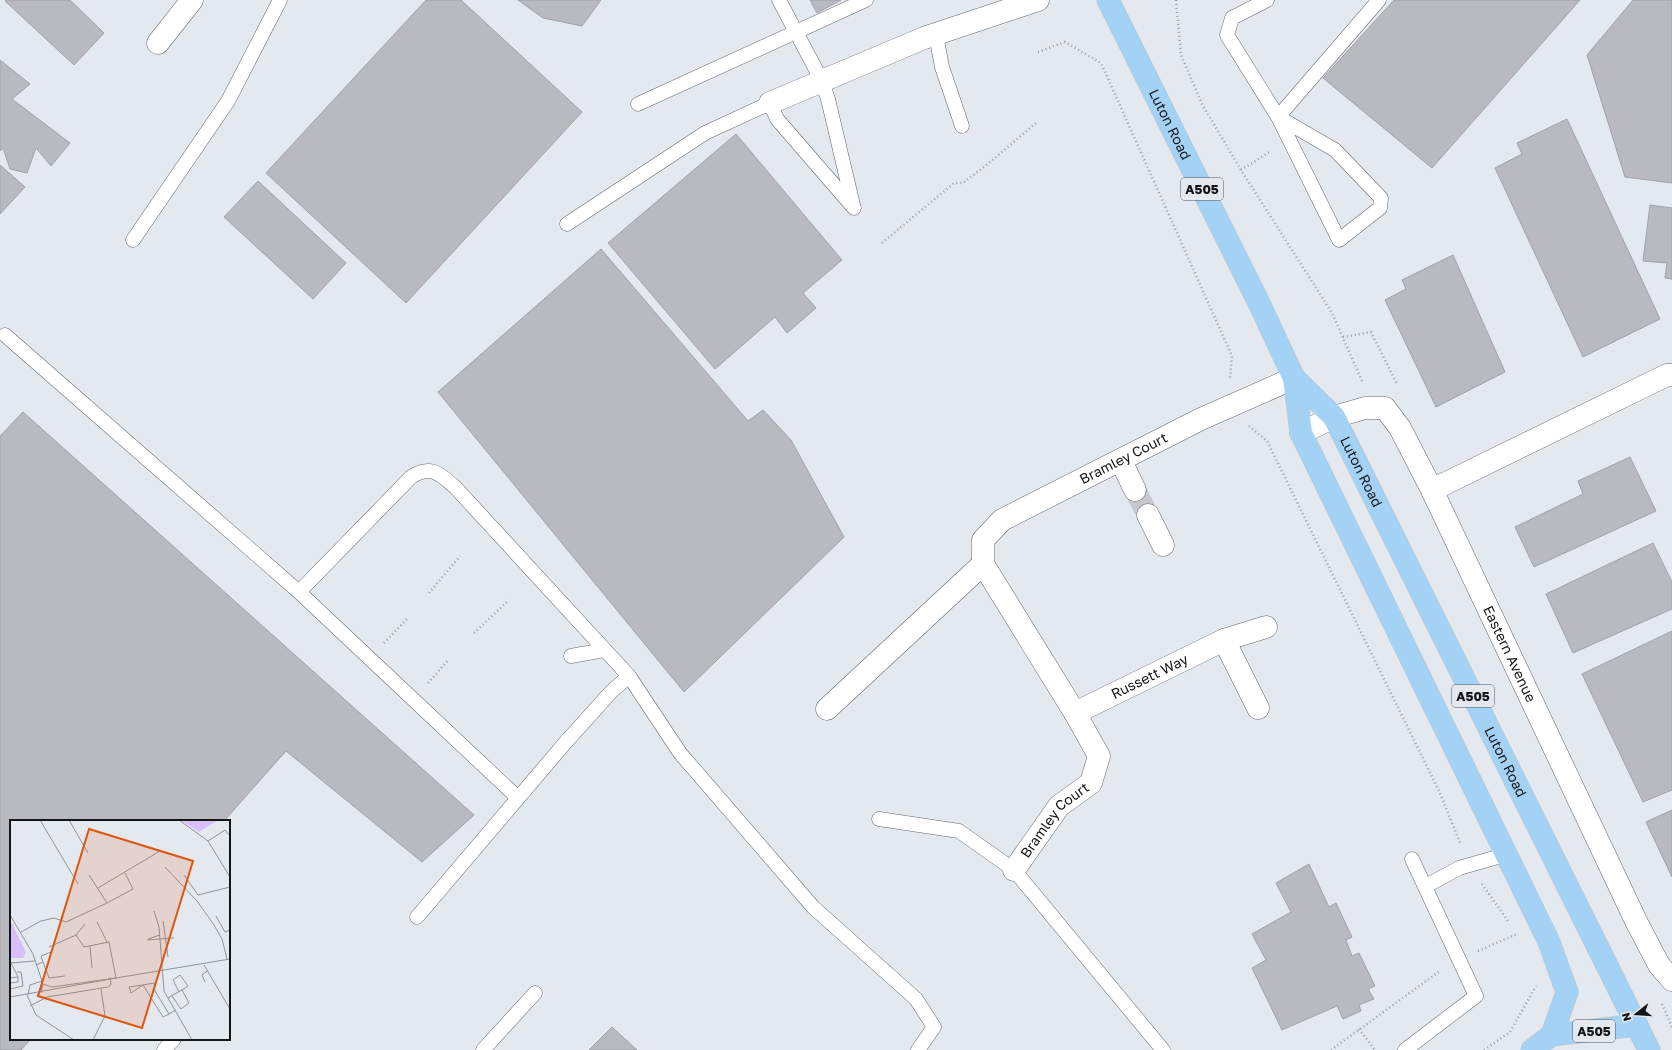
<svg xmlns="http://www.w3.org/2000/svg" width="1672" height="1050" font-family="'Golos Text',sans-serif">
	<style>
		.building { fill: #b9b9c0; stroke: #a1a2a9 }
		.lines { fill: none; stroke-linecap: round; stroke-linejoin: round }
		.street-tunnel { stroke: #c5c8cf; stroke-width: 22; stroke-dasharray: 22 11; stroke-linecap: butt }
		.lane-casing { stroke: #64686d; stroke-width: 15 }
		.street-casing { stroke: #64686d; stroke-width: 23 }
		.primary-casing { stroke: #c7c7c8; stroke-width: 23 }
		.path { stroke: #9b9ea3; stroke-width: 2.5; stroke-dasharray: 1 3; stroke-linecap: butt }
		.lane { stroke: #fff; stroke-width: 14 }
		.street { stroke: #fff; stroke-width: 22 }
		.primary { stroke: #a3d2f4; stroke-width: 22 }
		.labels { text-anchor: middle; stroke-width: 3; stroke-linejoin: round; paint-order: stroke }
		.shield { fill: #e4e8ef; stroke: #535558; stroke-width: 1 }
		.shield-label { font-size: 13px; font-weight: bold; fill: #151618 }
		.street-label { font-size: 14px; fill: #151618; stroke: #e4e8ef }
		.inset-road { fill: none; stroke: #919499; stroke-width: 1 }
		.view { fill: #dd560d; fill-opacity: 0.15; stroke: #dd560d; stroke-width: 2 }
		.inset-edge { fill: none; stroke: #151618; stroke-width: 2 }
	</style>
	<rect width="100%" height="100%" fill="#e4e8ef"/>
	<g class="building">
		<path d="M7,0H70L104,33L74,65L5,1Z"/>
		<path d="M426,0H461L582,112L406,303L266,173Z"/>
		<path d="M518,0H601L582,26L543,18Z"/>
		<path d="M810,0H841L817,13Z"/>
		<path d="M1394,0H1580L1432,168L1323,78Z"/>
		<path d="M1633,0H1672V183L1625,177L1587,55Z"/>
		<path d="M0,60L30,84L12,99L70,143L51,166L36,148L27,173L10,169L3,148L0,151Z"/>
		<path d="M1567,119L1660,319L1583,357L1495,168L1522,154L1517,143Z"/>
		<path d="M736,134L842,260L803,293L816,308L787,333L775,317L715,369L608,243Z"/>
		<path d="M0,165L25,187L0,214Z"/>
		<path d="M258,181L346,263L313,299L224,217Z"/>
		<path d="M1650,205L1672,208V279L1665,278L1667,263L1643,261Z"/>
		<path d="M601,249L748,421L763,410L791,440L844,537L684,692L438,392Z"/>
		<path d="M1453,255L1505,372L1436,407L1385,300L1406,289L1402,280Z"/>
		<path d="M23,412L474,815L422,862L286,751L224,821H11V1039H31L21,1050H0V436Z"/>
		<path d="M1630,457L1656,511L1534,567L1515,527L1583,494L1578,481Z"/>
		<path d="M1653,543L1672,582V609L1573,653L1546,594Z"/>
		<path d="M1672,631V790L1643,802L1582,674Z"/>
		<path d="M1672,810V877L1646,822Z"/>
		<path d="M1309,864L1329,907L1336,903L1352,937L1346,940L1352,956L1359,953L1375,986L1368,989L1374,999L1359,1005L1361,1011L1343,1019L1337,1006L1282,1030L1252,968L1266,960L1252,934L1291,912L1276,883Z"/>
		<path d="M612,1027L637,1050H589Z"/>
	</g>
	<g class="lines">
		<path class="street-tunnel" d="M1135,490L1148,515"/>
		<defs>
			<g id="lane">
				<path d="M779,0L822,81L828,99L853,205"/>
				<path d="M1267,0L1232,18L1227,35L1278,117L1335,150L1381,198L1380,208L1339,240L1278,117L1379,0"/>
				<path d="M936,35L942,67L962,126"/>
				<path d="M638,104L866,0"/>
				<path d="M567,224L705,133L770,103L777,119L854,208"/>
				<path d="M133,240L228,101L280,0"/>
				<path d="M5,335L299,592L518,798"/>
				<path d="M299,592L411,477C431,464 440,474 455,487L629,676"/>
				<path d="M571,656L604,650"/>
				<path d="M879,819L959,831L1014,870L1163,1050"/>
				<path d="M1426,886L1459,868L1508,854"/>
				<path d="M417,917L565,743L611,692L629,676L680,753L813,907L916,999L934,1027L918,1050"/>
				<path d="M164,1050L174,1039"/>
				<path d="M483,1050L535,993"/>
				<path d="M1405,1050L1476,996L1412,859"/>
			</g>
			<g id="street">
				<path d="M158,43L192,0"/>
				<path d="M770,103L924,38L1038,0"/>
				<path id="s1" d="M1301,433L1334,417L1365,408H1385L1400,428L1432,490L1636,921L1659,965L1672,980"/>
				<path d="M1121,461L1135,490"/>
				<path d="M1432,490L1667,375H1672"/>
				<path d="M1148,515L1163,545"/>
				<path d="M1224,640L1258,708"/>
				<path d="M827,709L983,564"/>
				<path id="s2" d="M1075,713L1224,640L1266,627"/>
				<path id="s3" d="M1014,870L1059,806L1091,783L1099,756L1075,713L983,564V540L1002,520L1201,419L1294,378"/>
			</g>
			<g id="primary">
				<path id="s4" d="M1108,0L1258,301L1294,378L1301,433L1549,942L1567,992L1552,1035"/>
				<path id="s5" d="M1294,378L1334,417L1649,1050"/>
				<path d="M1532,1050L1552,1035L1637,1025"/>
			</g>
		</defs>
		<use href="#lane" class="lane-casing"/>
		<use href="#street" class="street-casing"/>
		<use href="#primary" class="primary-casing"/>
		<g class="path">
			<path d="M1176,0L1181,55L1202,104L1241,170L1332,313L1363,383"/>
			<path d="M1038,52L1065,42L1101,63L1232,356L1230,378"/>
			<path d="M1241,170L1271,151"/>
			<path d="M882,243L954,183H963L989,163L1036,123"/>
			<path d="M1343,337L1371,332L1397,384"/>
			<path d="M1249,426L1267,441L1439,791L1461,845"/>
			<path d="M429,593L460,556"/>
			<path d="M474,633L509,600"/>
			<path d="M384,643L407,619"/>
			<path d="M428,683L449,659"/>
			<path d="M1482,884L1508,921"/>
			<path d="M1478,951L1517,934"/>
			<path d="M1662,1004L1672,1027"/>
			<path d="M1359,1029L1375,1050"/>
			<path d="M1331,1050L1440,971"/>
			<path d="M1484,1050L1510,1032L1536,986"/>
		</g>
		<use href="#lane" class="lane"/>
		<use href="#street" class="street"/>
		<use href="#primary" class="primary"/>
	</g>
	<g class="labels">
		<g class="shield">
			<rect x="1181" y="178" width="42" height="22" rx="3"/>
			<rect x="1452" y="685" width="42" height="22" rx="3"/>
			<rect x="1573" y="1020" width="42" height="22" rx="3"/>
		</g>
		<g class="shield-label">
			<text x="1202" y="194">A505</text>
			<text x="1473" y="701">A505</text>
			<text x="1594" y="1036">A505</text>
		</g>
		<g class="street-label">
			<text dy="5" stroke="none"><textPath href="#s4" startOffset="139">Luton Road</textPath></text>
			<text dy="5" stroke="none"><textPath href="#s3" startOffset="558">Bramley Court</textPath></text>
			<text dy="5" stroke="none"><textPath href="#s5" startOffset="117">Luton Road</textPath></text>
			<text dy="5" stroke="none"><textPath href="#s1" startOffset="365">Eastern Avenue</textPath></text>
			<text dy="5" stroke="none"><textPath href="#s2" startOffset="83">Russett Way</textPath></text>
			<text dy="5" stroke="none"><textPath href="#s5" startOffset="441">Luton Road</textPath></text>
			<text dy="5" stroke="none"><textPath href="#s3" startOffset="65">Bramley Court</textPath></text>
		</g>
	</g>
	<g transform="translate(10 820)">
		<rect width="220" height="220" fill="#e4e8ef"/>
		<path d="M171,0H208L189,12ZM0,100L16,132L13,138H0Z" fill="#d7c0f9"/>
		<path class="inset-road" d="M30,0L68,64M59,0L78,33M169,0L198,21L220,57M198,21L215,10L220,16M155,47L187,81L204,105L212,119L217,139M174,55L188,75L220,67M88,68L150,31M97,83L123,69L115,53M144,91L149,107L154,171L182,220M0,95L23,134L33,164L31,173M206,96L215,112L220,110M153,101L158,137M87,102L97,122M11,112L31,101L44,98L56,102L97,83L79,55M66,115L74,127L99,122L106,158M138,119L150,115M137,120L164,118M80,126L82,148M39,127L66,115L75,104M0,141L8,157L0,158M33,142L39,158L55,156M0,143L25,141M26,145L33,142L31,136L41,132M194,145L220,189M195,162L192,155L197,151M0,163L8,162V157M33,164L42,167L106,158L220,139M0,169L13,166L11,152H7M17,175L26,195L64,220M18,175L20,165L32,161M162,176L171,189L179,183L172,170M0,177L106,158M158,178L175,168L178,166L170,155L163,160L169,172M20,186L37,177L98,167L101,165L100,157M159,194L145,171L144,163L133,165L121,173L119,167L133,165L153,197L159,194L164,191L166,190M83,220L95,196L91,169"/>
		<path class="view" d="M79,9L183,41L132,208L28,176Z"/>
		<rect width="220" height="220" class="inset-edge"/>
	</g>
	<g transform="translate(1636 1014) rotate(253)" stroke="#e4e8ef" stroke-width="3" paint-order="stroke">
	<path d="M0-3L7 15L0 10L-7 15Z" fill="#151618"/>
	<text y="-6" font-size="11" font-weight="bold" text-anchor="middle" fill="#151618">N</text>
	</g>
</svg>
